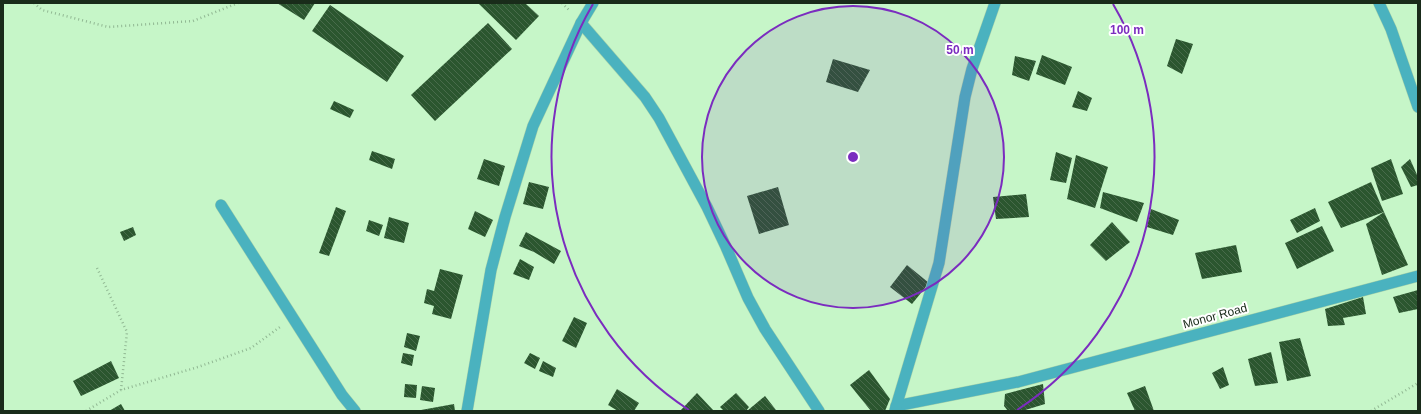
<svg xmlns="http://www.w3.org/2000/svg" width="1421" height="414" font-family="Arial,sans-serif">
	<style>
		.building { fill: url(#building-back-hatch) }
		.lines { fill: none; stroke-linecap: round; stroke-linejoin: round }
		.minor-casing { stroke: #a7d1a9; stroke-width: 12 }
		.path { stroke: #91b893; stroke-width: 2.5; stroke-dasharray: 1 3; stroke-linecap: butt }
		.minor { stroke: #4ab2bf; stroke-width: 11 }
		.ring { fill: none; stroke: #7b2cbf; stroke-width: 2 }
		.labels { text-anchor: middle; stroke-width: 4; stroke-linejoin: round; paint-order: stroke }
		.street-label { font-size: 12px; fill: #192b1a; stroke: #fff }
		.centre { fill: #7b2cbf; stroke: #fff; stroke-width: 2 }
		.ring-label { font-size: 12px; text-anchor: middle; font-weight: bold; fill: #7b2cbf; stroke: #fff; stroke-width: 4; stroke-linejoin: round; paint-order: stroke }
	</style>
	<defs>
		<pattern id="building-back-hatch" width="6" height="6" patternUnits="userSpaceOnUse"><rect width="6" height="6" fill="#2b562f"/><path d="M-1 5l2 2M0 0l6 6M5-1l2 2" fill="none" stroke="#486b4b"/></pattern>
	</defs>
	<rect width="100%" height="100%" fill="#c6f6c8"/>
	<g class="building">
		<path d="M277,3H315L304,20Z"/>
		<path d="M478,3H525L539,16L516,40Z"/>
		<path d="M330,5L404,56L387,82L312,31Z"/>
		<path d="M488,23L512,49L435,121L411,95Z"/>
		<path d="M1176,39L1193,44L1182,74L1167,66Z"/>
		<path d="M1042,55L1072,67L1065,85L1036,74Z"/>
		<path d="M1015,56L1036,61L1029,81L1012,75Z"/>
		<path d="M833,59L870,70L858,92L826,82Z"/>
		<path d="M1078,91L1092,98L1087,111L1072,107Z"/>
		<path d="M334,101L354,110L350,118L330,109Z"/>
		<path d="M372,151L395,159L392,169L369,160Z"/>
		<path d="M1056,152L1072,158L1066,183L1050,180Z"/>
		<path d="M1076,155L1108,167L1095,208L1067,199Z"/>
		<path d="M484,159L505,166L499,186L477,179Z"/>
		<path d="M1391,159L1403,194L1382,201L1371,168Z"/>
		<path d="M1410,159L1418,177V185L1411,187L1401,167Z"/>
		<path d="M529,182L549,187L543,209L523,204Z"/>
		<path d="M1371,182L1384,212L1341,228L1328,202Z"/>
		<path d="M778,187L789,225L759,234L747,196Z"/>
		<path d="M1103,192L1144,203L1137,222L1100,208Z"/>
		<path d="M1026,194L1029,217L996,219L993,197Z"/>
		<path d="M336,207L346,211L329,256L319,253Z"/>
		<path d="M1315,208L1320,221L1297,233L1290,220Z"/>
		<path d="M1151,209L1179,220L1173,235L1147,227Z"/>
		<path d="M475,211L493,220L485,237L468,229Z"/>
		<path d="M1384,212L1408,265L1382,275L1366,224Z"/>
		<path d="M389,217L409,223L404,243L384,238Z"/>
		<path d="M369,220L383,225L379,236L366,231Z"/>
		<path d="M1112,222L1130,242L1106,261L1090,245Z"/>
		<path d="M1322,226L1334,251L1297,269L1285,243Z"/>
		<path d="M133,227L136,235L124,241L120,232Z"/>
		<path d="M526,232L561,251L554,264L534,252L519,246Z"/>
		<path d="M1236,245L1242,272L1202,279L1195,253Z"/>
		<path d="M520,259L534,267L529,280L513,274Z"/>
		<path d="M907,265L929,283L912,304L890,287Z"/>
		<path d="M440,269L463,275L451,319L432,314L434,306L424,303L427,289L434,291Z"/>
		<path d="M1418,290V309L1399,313L1393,297Z"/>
		<path d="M1363,297L1366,314L1343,318L1345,325L1328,326L1325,309Z"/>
		<path d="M574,317L587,323L576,348L562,341Z"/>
		<path d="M407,333L420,336L416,351L404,347Z"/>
		<path d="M1300,338L1311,376L1287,381L1279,342Z"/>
		<path d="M1271,352L1278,383L1255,386L1248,359Z"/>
		<path d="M403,353L414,355L412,366L401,363Z"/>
		<path d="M530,353L540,358L535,369L524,363Z"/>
		<path d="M111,361L119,378L81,396L73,381Z"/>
		<path d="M543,361L556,368L553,377L539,371Z"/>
		<path d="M1223,367L1229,385L1220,389L1212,373Z"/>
		<path d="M869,370L890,399L885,411H871L850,385Z"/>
		<path d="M405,384L417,385L416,398L404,397Z"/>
		<path d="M1043,384L1045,404L1022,411H1008L1004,406L1005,394Z"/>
		<path d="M422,386L435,388L433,402L420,400Z"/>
		<path d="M1145,386L1154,411H1135L1127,393Z"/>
		<path d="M617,389L639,403L634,411H618L608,405Z"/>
		<path d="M697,393L714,411H680Z"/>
		<path d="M736,393L749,407L746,411H724L720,407Z"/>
		<path d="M765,396L776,410L747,411Z"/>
		<path d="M121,404L125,411H109Z"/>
		<path d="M454,404L455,411H421V410Z"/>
	</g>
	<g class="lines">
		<defs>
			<g id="minor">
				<path d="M1379,3L1391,29L1418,107"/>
				<path d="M581,23L645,97L659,118L707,207L726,247L748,298L765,329L819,411"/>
				<path d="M221,205L342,395L355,411"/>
				<path d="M896,406L1018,382L1418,276"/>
				<path d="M895,410L939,263L965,97L972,69L995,3"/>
				<path d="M467,411L491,270L505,217L533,126L581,23L593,3"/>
			</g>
		</defs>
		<use href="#minor" class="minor-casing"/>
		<g class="path">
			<path d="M34,3L42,10L108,27L193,21L238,3"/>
			<path d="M562,3L570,11"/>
			<path d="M97,268L127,332L121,390"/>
			<path d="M86,411L121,390L198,367L251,348L280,327"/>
			<path d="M1371,411L1418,383"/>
		</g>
		<use href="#minor" class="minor"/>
	</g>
	<circle cx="853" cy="157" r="151" fill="#7b2cbf" fill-opacity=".12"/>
	<g class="ring">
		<circle cx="853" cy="157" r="151"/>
		<path d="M689 410A302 302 0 0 1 593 4M1113 4A302 302 0 0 1 1017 410"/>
	</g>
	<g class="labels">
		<g class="street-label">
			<text transform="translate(1215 316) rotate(-15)" y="4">Monor Road</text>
		</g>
	</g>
	<circle cx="853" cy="157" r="6" class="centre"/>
	<g class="ring-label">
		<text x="1127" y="34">100 m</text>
		<text x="960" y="54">50 m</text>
	</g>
	<rect width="1421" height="414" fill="none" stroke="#192b1a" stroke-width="8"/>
</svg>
